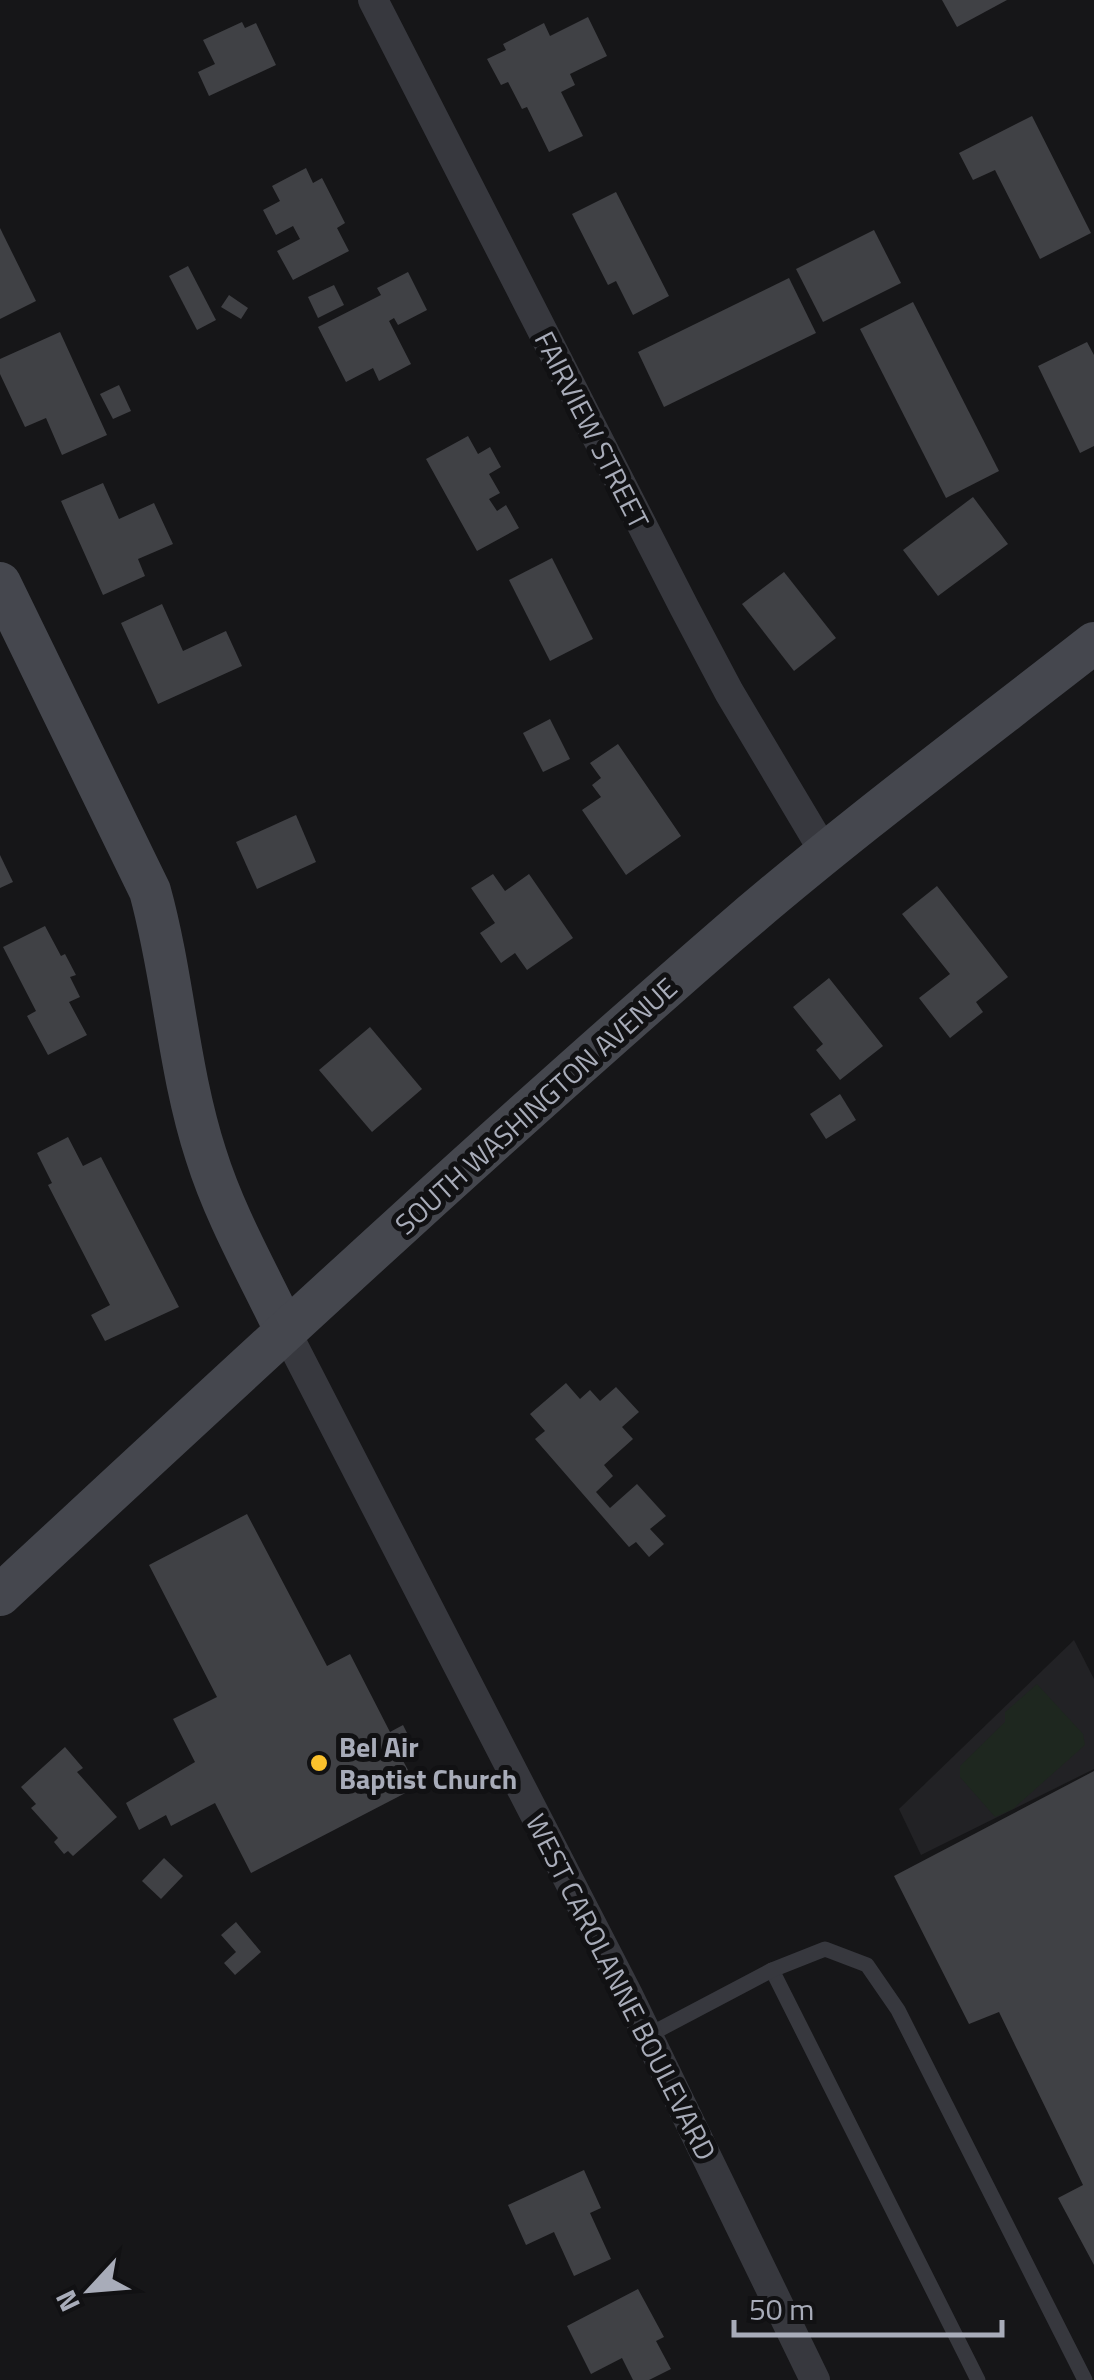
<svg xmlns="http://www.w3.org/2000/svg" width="1094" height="2380" font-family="'Titillium Web',sans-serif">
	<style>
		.built { fill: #222225 }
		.green { fill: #1e271f }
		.building { fill: #404145 }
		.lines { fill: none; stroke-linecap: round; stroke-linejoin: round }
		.lane { stroke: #37383e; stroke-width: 15 }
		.street { stroke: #37383e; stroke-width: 30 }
		.secondary { stroke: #45474e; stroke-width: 42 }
		.poi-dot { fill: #fbc12c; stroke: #111113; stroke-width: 4 }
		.labels { text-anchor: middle; stroke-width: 10; stroke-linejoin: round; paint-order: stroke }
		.street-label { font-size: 28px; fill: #a8acb9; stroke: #111113 }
		.poi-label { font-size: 28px; font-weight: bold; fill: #a8acb9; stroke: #111113; text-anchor: start }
	</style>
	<rect width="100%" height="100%" fill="#161618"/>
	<path class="built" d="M1074,1640L1094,1679V1769L921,1855L899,1809Z"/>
	<path class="green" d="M1037,1684L1083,1734L1085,1745L1013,1809L995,1817L960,1777V1766L1005,1722V1712Z"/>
	<g class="building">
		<path d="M942,0H1007L957,27Z"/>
		<path d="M588,17L607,56L570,74L575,85L561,92L583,136L549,152L527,107L522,109L508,82L501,85L487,59L506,50L503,44L544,23L550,36Z"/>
		<path d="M242,22L245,28L256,23L276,65L209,96L198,72L215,64L203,40Z"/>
		<path d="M1032,116L1091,233L1040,259L995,170L973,180L959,153Z"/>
		<path d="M306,168L313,183L322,178L345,223L337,228L349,251L293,280L277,251L300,239L293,226L276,235L263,210L280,201L272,186Z"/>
		<path d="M616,192L669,296L633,315L616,281L608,285L572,214Z"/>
		<path d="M0,228L36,301L0,319Z"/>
		<path d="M874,230L901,283L823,322L796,269Z"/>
		<path d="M188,266L216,320L197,330L169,276Z"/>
		<path d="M408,272L427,310L398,325L394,318L389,321L411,364L379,381L373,368L346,382L318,327L381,295L377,288Z"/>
		<path d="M789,278L816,333L664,407L638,352Z"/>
		<path d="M334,285L344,305L318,318L308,297Z"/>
		<path d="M229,295L248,308L241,319L221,307Z"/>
		<path d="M913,302L999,471L946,498L860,329Z"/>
		<path d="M60,332L107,435L62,455L46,418L25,427L0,374V359Z"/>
		<path d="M1087,342L1094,355V446L1080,453L1038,366Z"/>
		<path d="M119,385L131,411L113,419L100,394Z"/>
		<path d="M468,436L478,454L490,447L501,467L489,474L500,493L489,499L497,511L506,505L519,528L477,551L426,459Z"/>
		<path d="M103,483L119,519L154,503L173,544L138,559L145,576L103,595L61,501Z"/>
		<path d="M973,497L1008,544L938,596L903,550Z"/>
		<path d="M552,558L593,639L550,661L509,580Z"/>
		<path d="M784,572L836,638L794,671L742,604Z"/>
		<path d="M162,604L183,651L226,631L242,666L158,704L121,623Z"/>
		<path d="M550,719L570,759L543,772L523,733Z"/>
		<path d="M618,744L681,836L626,875L582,810L601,797L592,785L601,778L590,763Z"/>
		<path d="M296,815L316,862L257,889L236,842Z"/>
		<path d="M0,855L13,882L0,888Z"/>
		<path d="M493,874L505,891L529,874L573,938L527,970L515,953L501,963L480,933L495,923L471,888Z"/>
		<path d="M937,886L1008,977L976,1002L983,1012L950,1038L919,998L950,974L902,914Z"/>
		<path d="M45,926L61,956L65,954L76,975L70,977L80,997L69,1002L87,1035L48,1055L27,1016L36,1011L3,947Z"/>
		<path d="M829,978L883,1046L840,1080L816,1050L823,1044L793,1007Z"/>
		<path d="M370,1027L422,1089L372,1132L319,1070Z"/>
		<path d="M840,1094L856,1120L826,1139L810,1114Z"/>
		<path d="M68,1137L83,1166L101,1157L179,1307L105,1341L91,1315L110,1305L48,1185L52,1183L37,1153Z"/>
		<path d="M566,1383L580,1399L590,1390L600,1401L616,1387L639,1412L622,1427L633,1439L604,1465L613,1476L596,1492L610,1508L637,1484L666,1516L650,1529L664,1544L649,1557L636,1542L629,1547L535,1439L545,1431L530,1414Z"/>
		<path d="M247,1514L327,1666L350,1654L390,1732L403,1725L414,1747L400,1755L417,1787L251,1873L215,1803L171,1826L166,1815L139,1830L126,1803L195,1762L173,1719L217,1697L149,1565Z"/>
		<path d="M65,1747L83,1768L77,1772L117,1817L73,1856L68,1851L64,1854L54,1842L58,1838L31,1808L36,1804L21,1787Z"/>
		<path d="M1094,1771V2265L1058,2198L1083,2185L999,2012L969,2024L894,1876Z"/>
		<path d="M164,1858L183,1876L161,1899L142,1881Z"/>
		<path d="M236,1922L261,1952L235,1975L224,1963L236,1952L221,1935Z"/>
		<path d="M584,2170L601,2208L590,2213L611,2259L574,2276L554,2232L526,2245L508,2205Z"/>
		<path d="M638,2289L664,2337L656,2341L671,2369L649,2380H633L622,2358L591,2374L567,2326Z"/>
	</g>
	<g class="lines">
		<g class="lane">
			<path d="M772,1970L978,2380"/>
			<path d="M647,2036L772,1970L825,1949L867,1965L898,2010L1085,2380"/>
		</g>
		<g class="street">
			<path d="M373,0L684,607L729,692L825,853"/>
			<path d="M285,1330L629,1997L815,2380"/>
		</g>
		<g class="secondary">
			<path d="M0,583L150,891C174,978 178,1069 206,1155C225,1216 258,1273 285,1330"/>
			<path d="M0,1595C240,1373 480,1149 727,935C845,833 971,739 1094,643"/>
		</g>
	</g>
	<circle class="poi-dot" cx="319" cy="1763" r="10"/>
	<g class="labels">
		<g class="street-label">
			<text transform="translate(592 430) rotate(63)" y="10">FAIRVIEW STREET</text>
			<text transform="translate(536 1106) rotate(-42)" y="10">SOUTH WASHINGTON AVENUE</text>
			<text transform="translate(621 1987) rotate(63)" y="10">WEST CAROLANNE BOULEVARD</text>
		</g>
		<g class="poi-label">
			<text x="339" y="1757">Bel Air<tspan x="339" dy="32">Baptist Church</tspan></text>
		</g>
	</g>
	<g transform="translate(90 2290) rotate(244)" stroke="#111113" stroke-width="8" paint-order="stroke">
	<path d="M0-8L18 38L0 25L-18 38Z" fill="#a8acb9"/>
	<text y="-15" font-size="28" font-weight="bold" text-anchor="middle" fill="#a8acb9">N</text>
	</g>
	<path d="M734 2320v15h268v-15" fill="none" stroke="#a8acb9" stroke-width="5"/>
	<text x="749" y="2320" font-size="30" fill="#a8acb9" stroke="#111113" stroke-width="8" paint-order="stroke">50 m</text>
</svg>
